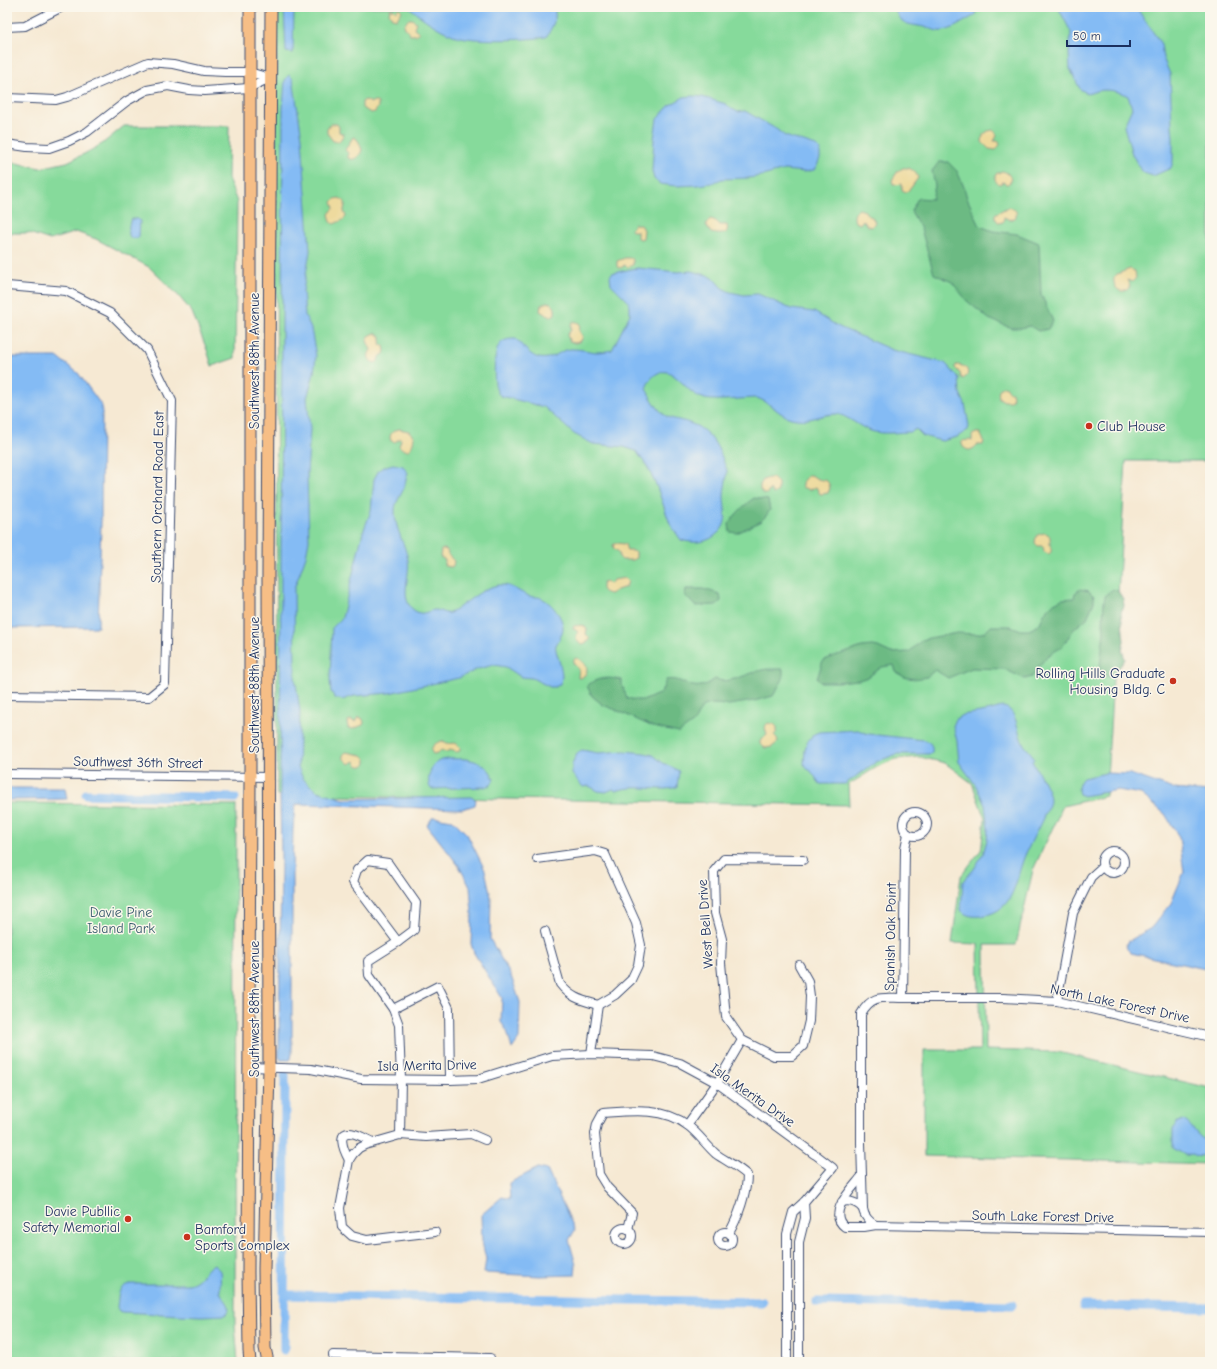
<svg xmlns="http://www.w3.org/2000/svg" width="1217" height="1369" font-family="'Comic Neue',sans-serif">
	<style>
		.green { fill: #86da9b; stroke: #50847c }
		.forest { fill: #6cba83; stroke: #447470 }
		.sand { fill: #eeda9e; stroke: #84847e }
		.water { fill: #84bbf4; stroke: #5075a9 }
		.lines { fill: none; stroke-linecap: round; stroke-linejoin: round }
		.canal { stroke: #84bbf4; stroke-width: 9 }
		.minor-casing { stroke: #3c4b70; stroke-width: 10 }
		.major-casing { stroke: #3c4b70; stroke-width: 13 }
		.minor { stroke: #fff; stroke-width: 8 }
		.major { stroke: #f6be86; stroke-width: 11 }
		.poi-dot { fill: #c8321e; stroke: #fbf7ec; stroke-width: 1.5 }
		.labels { text-anchor: middle; stroke-width: 3; stroke-linejoin: round; paint-order: stroke }
		.street-label { font-size: 14px; fill: #1b2f5e; stroke: #fbf7ec }
		.poi-label { font-size: 14px; fill: #1b2f5e; stroke: #fbf7ec; text-anchor: start }
		.park-label { font-size: 14px; fill: #365a6d; stroke: #fbf7ec }
	</style>
	<rect width="100%" height="100%" fill="#fbf7ec"/>
	<filter id="ink" filterUnits="userSpaceOnUse"><feTurbulence type="fractalNoise" baseFrequency=".025" numOctaves="2"/><feDisplacementMap in="SourceGraphic" scale="8" xChannelSelector="R" yChannelSelector="G"/><feConvolveMatrix kernelMatrix="1 2 1 2 8 2 1 2 1" color-interpolation-filters="sRGB"/></filter>
	<filter id="wash" filterUnits="userSpaceOnUse"><feTurbulence type="fractalNoise" baseFrequency=".012" numOctaves="4" result="noise"/><feDisplacementMap in="SourceGraphic" scale="16" xChannelSelector="R" yChannelSelector="G"/><feGaussianBlur stdDeviation="0.9" result="paint"/><feColorMatrix in="noise" values="0 0 0 0 0 0 0 0 0 0 0 0 0 0 0 0 0 1.4 0 .05"/><feComposite in="paint" operator="in"/></filter>
	<g filter="url(#wash)">
		<rect width="100%" height="100%" fill="#f6e9d3"/>
		<g class="green">
			<path d="M276,7H1210V461H1126L1106,796L1063,806L1033,870L1016,945H985L986,1050L1058,1052L1210,1088V1164L924,1156V1050H980L978,944L952,943L961,876L981,850L985,819L972,783L945,763L920,757L896,759L877,767L848,785L849,805L277,795Z"/>
			<path d="M124,126H229L228,178L237,202L235,358L212,366L207,350L192,312L176,293L149,267L96,239L76,232L50,240L29,233H7V161L40,168L67,162L84,154L102,144Z"/>
			<path d="M7,803L236,805L235,1324L238,1362H7Z"/>
		</g>
		<g class="forest">
			<path d="M939,162H948L957,171L964,187L967,198L980,226L993,231L1017,234L1039,243L1041,294L1053,321L1048,329L1038,331L1030,326L1021,328H1011L989,319L967,301L952,282L934,274L921,229L911,211L918,198L932,199L935,186L932,171Z"/>
			<path d="M754,498L768,500L770,510L766,516L761,521L737,533L730,532L729,524C735,514 744,505 754,498Z"/>
			<path d="M686,589H703L720,594L721,601L716,605L695,606L685,595Z"/>
			<path d="M1080,589L1089,591L1094,596V602L1087,618L1074,629L1062,647L1047,656L1040,665L1032,677L1025,679L1004,669L972,668L948,678L935,670L927,677L914,679L904,677L896,672L894,665L882,667L868,677L859,680L837,682H820L817,679L823,660L862,647L872,646L878,647L891,653L909,652L922,640L929,638L957,633L977,634L985,632L991,626H1011L1021,630H1029L1039,625L1045,612L1054,603L1062,599L1074,598L1075,593Z"/>
			<path d="M1113,589L1118,591L1123,599L1124,606L1121,612L1124,641L1122,650L1125,659L1116,672L1110,677C1103,675 1101,674 1100,666L1104,631L1103,623L1104,601L1105,596Z"/>
			<path d="M775,669H783V679L773,696L754,701L729,705L711,704L703,706L694,722L679,733L653,727L616,710L603,705L592,696L587,686C597,677 609,677 622,680V685L627,698L636,700H645L661,693L666,680C686,676 691,697 715,679C728,685 748,673 762,670C766,669 770,669 775,669Z"/>
		</g>
		<g class="sand">
			<path d="M399,8L402,11L397,19L392,18L389,13L390,9H394L396,11Z"/>
			<path d="M409,19H412L416,22L414,28L419,32L416,35H410L408,30L405,28L404,24Z"/>
			<path d="M365,100L369,101L370,103L374,101L378,103V107L375,112L371,113L362,108V102Z"/>
			<path d="M331,124H337L339,127V132L344,134L339,142L333,141L327,133V129Z"/>
			<path d="M988,131L993,130L996,133L997,136L994,141H998L1000,144L998,148L996,150L989,149L982,142L983,135Z"/>
			<path d="M353,137L356,138L359,142L362,150C360,156 354,162 348,158V153L345,150Z"/>
			<path d="M903,168C910,167 916,171 918,178L910,189L906,192L902,190V184L895,185L893,184L892,180L898,171Z"/>
			<path d="M1002,171C1007,172 1011,175 1011,181L1008,184H1006L1003,182L1000,184C995,183 994,178 996,174Z"/>
			<path d="M339,198C349,202 344,205 344,211C344,213 346,215 346,217L343,220L334,224L331,222L329,214L334,208L332,202L335,199Z"/>
			<path d="M1008,207C1014,207 1019,212 1015,218L1010,220L1004,217L1003,222L999,223L995,218V214Z"/>
			<path d="M859,209L865,211L867,215L872,217L875,222L872,227L867,226L863,220L860,224L855,222C853,217 854,212 859,209Z"/>
			<path d="M711,219L716,221L720,225H727C730,237 718,234 711,233L706,225L709,220Z"/>
			<path d="M634,224H636L642,226L644,230L643,238L641,239L637,238V231H632L631,229Z"/>
			<path d="M625,258H632L633,261V265L628,267L624,265L623,267L618,268L617,266V261Z"/>
			<path d="M1130,269L1135,271L1136,278L1132,282L1127,280L1130,286C1124,297 1112,289 1114,278L1117,274Z"/>
			<path d="M547,302L551,303L555,308V314L552,316H548L540,311L541,305Z"/>
			<path d="M574,322H577L580,324L579,331L583,336L581,341L575,343L570,342L567,335L571,330V324Z"/>
			<path d="M375,333L381,336V340L380,344L384,346L385,351L384,354L379,357L378,361L376,363L372,362C367,358 368,354 371,350L367,341L369,336Z"/>
			<path d="M956,365C963,365 970,368 967,376L963,379L961,377L960,373L955,368Z"/>
			<path d="M1004,386L1007,387L1008,392H1012L1013,397L1011,401H1004L999,398C998,392 998,388 1004,386Z"/>
			<path d="M399,429L409,431L414,437C413,447 409,456 399,446L401,440L400,438L395,442L391,441C388,435 393,430 399,429Z"/>
			<path d="M976,433H980L984,441L983,445H977L974,448L970,450C965,450 961,446 962,441L969,440L972,441V435Z"/>
			<path d="M811,475C813,476 815,478 818,479C825,481 828,478 830,488L828,493L823,494H820L816,487L809,490L802,487C801,481 806,476 811,475Z"/>
			<path d="M773,478L778,483V491L773,494L770,489L767,494H763L760,490V485L763,480L768,478Z"/>
			<path d="M1045,533C1051,535 1050,537 1050,543C1050,547 1052,548 1051,552L1049,554L1044,552L1043,546H1038L1035,543L1036,536L1040,534Z"/>
			<path d="M616,543L625,544L627,551H633L636,553V558L632,560H622L619,557V552L614,549L613,545Z"/>
			<path d="M444,549L447,550L448,555L454,561L453,566L451,567L444,566L445,560L440,557L441,550Z"/>
			<path d="M625,578L628,581L626,587L617,590L610,594C604,593 600,590 603,583L605,582L610,584L613,580Z"/>
			<path d="M583,625L587,629L586,634L590,639L589,641L583,644C578,643 576,641 576,636L578,632L573,628L574,626Z"/>
			<path d="M577,658C584,662 589,666 586,674L581,678H578L579,669L573,663L574,659Z"/>
			<path d="M358,717L362,718L364,722L363,725L353,729L348,728L347,723L348,721L351,720L355,722Z"/>
			<path d="M768,723L774,724L777,727V732L774,735L777,738L778,742L772,747L765,748L760,744V741L767,735C766,730 763,727 768,723Z"/>
			<path d="M441,741C443,741 445,742 447,743C453,745 454,740 460,747V751L456,752L450,750L446,752L441,750L438,753L433,754L431,751C432,745 436,743 441,741Z"/>
			<path d="M346,752L362,755L366,759V763C362,768 357,767 355,761L350,764L348,763L343,758V755Z"/>
		</g>
		<g class="water">
			<path d="M284,7H294L293,53L286,52Z"/>
			<path d="M409,7H553C559,16 552,28 546,37C527,40 471,42 453,35C437,29 422,18 409,7Z"/>
			<path d="M894,7H976V15C965,20 955,29 943,31C937,32 933,29 928,28C910,23 901,28 894,7Z"/>
			<path d="M1058,7H1136L1161,44L1163,58L1170,74L1172,127L1173,137V161L1171,168L1153,176L1144,173L1139,167L1132,154L1124,126L1132,108L1128,96C1114,89 1102,88 1088,94L1080,89L1070,69L1069,54L1071,32Z"/>
			<path d="M289,75L293,79L302,138L310,251L303,291L305,315L311,329L316,356L314,373L307,398L310,429L307,474L309,540L306,556L294,589L295,677L300,711L298,767L303,779L317,791L344,799L471,797L476,800L475,805L462,809L299,804L295,805L293,830L292,874V1054L291,1058L290,1060H281L279,1057L281,856L280,793L283,108L285,80Z"/>
			<path d="M693,96L702,97L726,104L730,108L738,112L745,111L776,129L785,136L816,146L820,150V158L817,166L814,170L805,172L784,170L766,175L749,178L722,179L712,183L698,185L676,186L660,184L654,179L652,171L654,139L657,119L670,105L684,97Z"/>
			<path d="M132,219H138L140,221L139,236L138,238H130C128,233 128,223 132,219Z"/>
			<path d="M637,268L678,272L691,271L707,275L713,278L722,288L730,292L744,295L758,294L791,309L814,312L839,327L892,350L945,363L959,378L960,393L965,404L969,426L968,430L957,437L942,441L923,436L916,429L911,432C899,432 883,435 871,431C859,427 847,415 836,414C820,414 809,423 791,418C779,415 770,402 757,398C744,398 716,402 705,399C689,394 685,383 673,375C661,366 649,377 646,389C651,397 657,410 666,416C673,420 684,420 692,424C709,430 719,447 724,463C725,465 727,469 727,472C727,479 724,488 724,496C724,511 730,522 718,533C708,543 694,544 681,540L670,524L657,487L647,466L636,451L624,447L593,444L574,434L544,407L501,396C500,396 497,392 497,391C493,383 493,349 501,343C505,339 510,339 516,339C528,351 535,364 554,356C560,353 565,349 572,349C580,349 588,351 596,352C601,352 607,351 612,350L630,314V306L627,300L611,284L610,276L612,273Z"/>
			<path d="M7,357H57L78,373L102,406L101,523L98,627L7,628Z"/>
			<path d="M393,464L403,466L408,473C406,478 405,483 404,488C401,495 395,503 395,510C394,528 405,543 408,560C411,575 398,600 415,611C417,612 421,614 423,613C427,613 430,610 435,610C440,610 444,614 449,613C454,612 458,608 462,605C473,598 485,587 499,585C511,584 517,591 527,595C531,598 537,596 541,598C551,602 564,618 563,629C562,635 559,640 556,645C553,650 568,675 559,685L555,687H550L532,678L521,677L506,667L494,665L478,669L459,678L389,693L354,696L342,700L335,698L331,692L330,680L332,628L342,618L363,532L371,511L374,479L379,470L383,467Z"/>
			<path d="M1002,707C1017,707 1017,732 1023,743C1026,749 1032,752 1034,759L1032,761C1037,771 1050,789 1050,800C1050,803 1048,807 1047,809C1041,824 1033,837 1027,851C1014,877 1018,911 981,916C974,917 965,916 961,910L963,881L974,869L983,854L987,840L988,829L985,805L975,784L959,762L957,741L953,726L956,719L962,715L987,711Z"/>
			<path d="M858,730L868,734L924,740C930,742 933,745 932,752L929,754H897L876,762L845,784H820L811,771L806,768L804,764L805,750L807,742L814,734L819,732Z"/>
			<path d="M582,750L598,753L624,751L644,753L653,755L663,763L679,771L677,787C660,793 636,783 616,791L613,789L606,792L598,791L589,786L583,787L572,774V764L577,753Z"/>
			<path d="M465,759C479,761 489,766 494,779L491,785L484,787L431,789C425,781 431,762 442,760C449,758 458,759 465,759Z"/>
			<path d="M1106,773L1130,774L1174,789L1210,792V970L1131,953L1127,949L1126,945L1129,941L1151,928L1171,903L1184,872L1179,837L1165,814L1141,794L1118,790L1083,796L1079,794C1077,788 1079,782 1083,778Z"/>
			<path d="M7,788H65L67,799L7,800Z"/>
			<path d="M433,817L453,820L467,834L485,870L491,897L490,939L511,976L520,1002L519,1039L512,1049L507,1031L501,1022L502,998L474,953L471,944L472,914L470,887L459,866L427,825Z"/>
			<path d="M1183,1120C1195,1127 1196,1138 1210,1142V1156L1185,1155L1173,1148V1130L1176,1123Z"/>
			<path d="M538,1168L547,1170L575,1230L569,1240L576,1265L575,1275L540,1276L484,1273L486,1259L482,1242L481,1215L502,1197L510,1199L509,1183Z"/>
			<path d="M214,1264L220,1271C221,1277 220,1284 220,1290C221,1299 236,1306 225,1315L201,1316L121,1312L117,1307C119,1295 117,1287 130,1284H189C202,1281 203,1270 214,1264Z"/>
		</g>
		<g class="lines">
			<g class="canal">
				<path d="M86,794L235,798"/>
				<path d="M285,1295L762,1302"/>
				<path d="M817,1302L1012,1305"/>
				<path d="M1083,1306L1210,1308"/>
				<path d="M284,1350L285,1075"/>
			</g>
		</g>
	</g>
	<g filter="url(#ink)">
		<g class="lines">
			<defs>
				<g id="minor">
					<path d="M7,27L25,26L62,7"/>
					<path d="M7,98L56,100L67,97L148,62L173,64L204,71L225,72H249L270,78"/>
					<path d="M7,144L27,147L49,148L69,141L87,132L127,101L147,90L168,86L189,90L205,91L249,88L270,78"/>
					<path d="M7,286L66,291L110,313L147,350L172,401L165,684L149,697L7,695"/>
					<path d="M7,774L269,777"/>
					<circle cx="915" cy="824" r="12"/>
					<circle cx="1113" cy="862" r="11"/>
					<path d="M537,859L595,851L605,854L636,923L641,945L638,965L631,980L615,995L598,1005"/>
					<path d="M368,860L388,863L416,903L414,930L398,942L353,882L357,870Z"/>
					<path d="M545,931L560,984C571,998 581,1000 598,1005"/>
					<path d="M398,942L368,961L369,975L393,1009L399,1025L401,1079L400,1135"/>
					<path d="M799,965L808,981L810,996L809,1021L803,1046L792,1056H774L742,1040L726,1017L721,963L722,939L715,913L714,871L724,859L803,860"/>
					<path d="M903,998H1003L1057,1001L1210,1037"/>
					<path d="M1057,1001L1073,913L1091,877L1102,867"/>
					<path d="M393,1009L438,986L449,1008L450,1080"/>
					<path d="M591,1054L598,1005"/>
					<path d="M249,1067L311,1069L361,1079L450,1080L478,1079L552,1056L591,1054L653,1056L680,1063L717,1083L814,1154"/>
					<path d="M687,1125L717,1083L742,1040"/>
					<path d="M349,1160C344,1151 334,1128 355,1134C361,1136 367,1139 373,1142"/>
					<path d="M862,1176C852,1189 826,1213 845,1227H864L876,1225L1210,1232"/>
					<path d="M842,1202C850,1200 858,1203 863,1209"/>
					<path d="M876,1225C870,1223 864,1216 863,1209L861,1143V1014C872,994 883,998 903,998L905,848L908,834"/>
					<circle cx="624" cy="1236" r="8"/>
					<path d="M628,1229L632,1213L607,1187L599,1174L595,1134L597,1124L603,1113C631,1111 664,1107 687,1125C698,1133 706,1145 716,1154C726,1161 737,1166 747,1175C747,1192 738,1218 729,1233"/>
					<circle cx="725" cy="1239" r="7"/>
					<path d="M435,1232L367,1240L352,1236L342,1227L340,1208L349,1160L353,1154L359,1148L365,1145L400,1135L426,1137L471,1134L485,1140"/>
					<path d="M333,1355L490,1358"/>
					<path d="M787,1362V1234L793,1212L804,1202L833,1168L816,1155"/>
					<path d="M799,1362V1242L805,1218L804,1202"/>
				</g>
				<g id="major">
					<path d="M250,7V777L248,1273L249,1351L250,1362"/>
					<path d="M268,1362L265,1348L264,1269L269,1068L268,575L271,7"/>
				</g>
			</defs>
			<use href="#minor" class="minor-casing"/>
			<use href="#major" class="major-casing"/>
			<use href="#minor" class="minor"/>
			<use href="#major" class="major"/>
		</g>
	</g>
	<g class="poi-dot">
		<circle cx="1089" cy="426" r="4"/>
		<circle cx="1173" cy="681" r="4"/>
		<circle cx="128" cy="1219" r="4"/>
		<circle cx="187" cy="1237" r="4"/>
	</g>
	<g class="labels">
		<g class="street-label">
			<text transform="translate(254 361) rotate(-90)" y="5">Southwest 88th Avenue</text>
			<text transform="translate(157 497) rotate(-89)" y="5">Southern Orchard Road East</text>
			<text transform="translate(254 685) rotate(-90)" y="5">Southwest 88th Avenue</text>
			<text transform="translate(138 762) rotate(1)" y="5">Southwest 36th Street</text>
			<text transform="translate(705 924) rotate(-94)" y="5">West Bell Drive</text>
			<text transform="translate(890 937) rotate(-89)" y="5">Spanish Oak Point</text>
			<text transform="translate(1120 1003) rotate(12)" y="5">North Lake Forest Drive</text>
			<text transform="translate(254 1009) rotate(-90)" y="5">Southwest 88th Avenue</text>
			<text transform="translate(427 1065) rotate(-1)" y="5">Isla Merita Drive</text>
			<text transform="translate(753 1095) rotate(35)" y="5">Isla Merita Drive</text>
			<text transform="translate(1043 1216) rotate(1)" y="5">South Lake Forest Drive</text>
		</g>
		<g class="poi-label">
			<text x="1097" y="431">Club House</text>
			<text x="1165" y="678" text-anchor="end">Rolling Hills Graduate<tspan x="1165" dy="16">Housing Bldg. C</tspan></text>
			<text x="120" y="1216" text-anchor="end">Davie Publlic<tspan x="120" dy="16">Safety Memorial</tspan></text>
			<text x="195" y="1234">Bamford<tspan x="195" dy="16">Sports Complex</tspan></text>
		</g>
		<g class="park-label">
			<text x="121" y="917">Davie Pine<tspan x="121" dy="16">Island Park</tspan></text>
		</g>
	</g>
	<rect width="1217" height="1369" fill="none" stroke="#fbf7ec" stroke-width="24"/>
	<path d="M1067 40v6h63v-6" fill="none" stroke="#1b2f5e" stroke-width="2"/>
	<text x="1073" y="40" font-size="12" fill="#1b2f5e" stroke="#fbf7ec" stroke-width="3" paint-order="stroke">50 m</text>
</svg>
